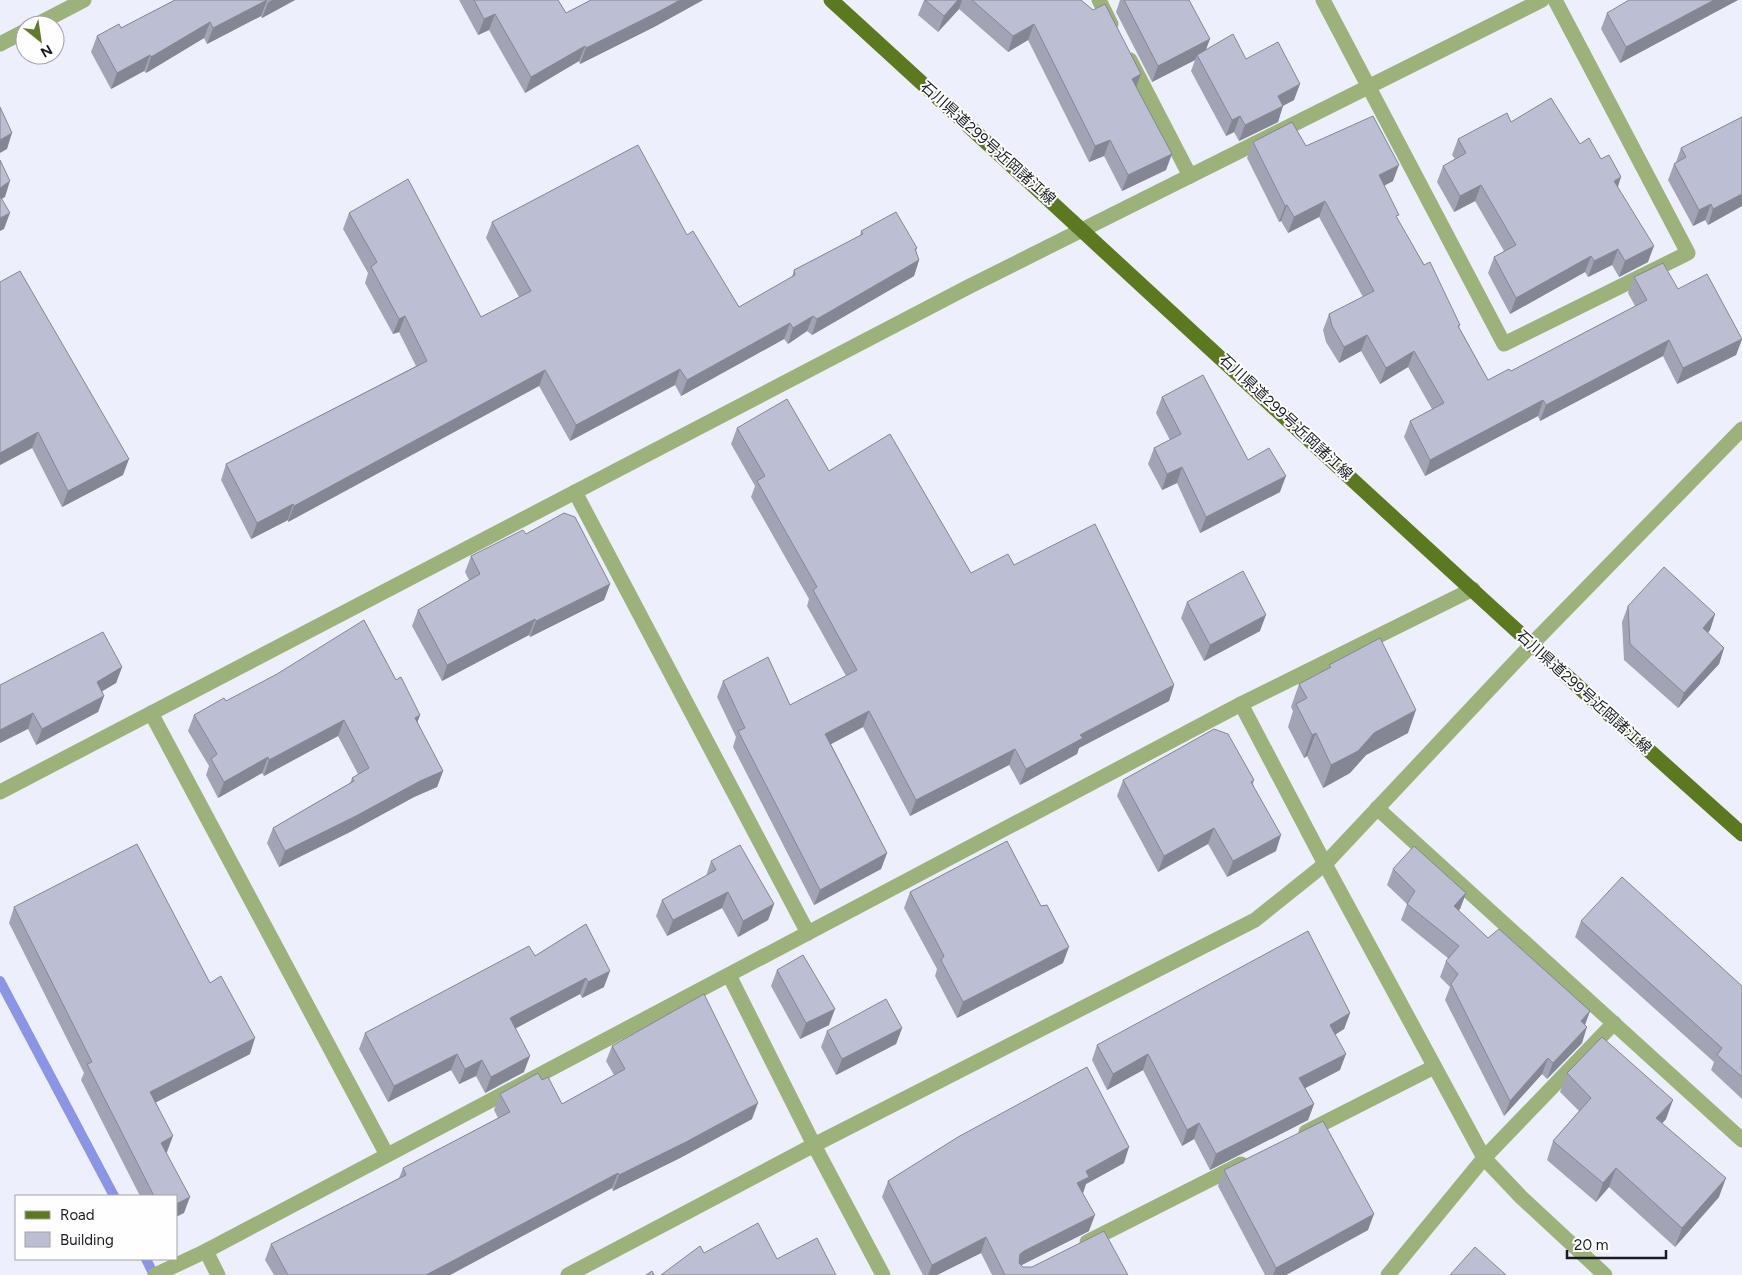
<svg xmlns="http://www.w3.org/2000/svg" width="1742" height="1275" font-family="Figtree,'Noto Sans JP',sans-serif">
	<style>
		.lines { fill: none; stroke-linecap: round; stroke-linejoin: round }
		.stream { stroke: #8a96e5; stroke-width: 10 }
		.minor { stroke: #9db27b; stroke-width: 15 }
		.major { stroke: #5c791f; stroke-width: 15 }
		.wall { fill: #a2a4b5 }
		.shaded-wall { fill: #848694 }
		.building { fill: #bcbfd3; stroke: #848694 }
		.labels { text-anchor: middle; stroke-width: 4; stroke-linejoin: round; paint-order: stroke }
		.street-label { font-size: 15px; fill: #191b22; stroke: #fefefe }
	</style>
	<rect width="100%" height="100%" fill="#edf0fc"/>
	<g class="lines">
		<g class="stream">
			<path d="M0,981L114,1196"/>
			<path d="M146,1259L154,1275"/>
		</g>
		<g class="minor">
			<path d="M1099,0L1111,24"/>
			<path d="M1323,0L1504,344L1688,253L1555,0"/>
			<path d="M36,25L84,0"/>
			<path d="M0,44L25,31"/>
			<path d="M1130,60L1190,176"/>
			<path d="M575,492L808,933"/>
			<path d="M1241,704L1325,864L1484,1158L1521,1197L1605,1275"/>
			<path d="M151,713L387,1155"/>
			<path d="M0,792L970,286L1542,0"/>
			<path d="M1377,808L1742,1140"/>
			<path d="M729,975L814,1145L883,1275"/>
			<path d="M1306,1132L1434,1067"/>
			<path d="M1087,1242L1241,1164"/>
			<path d="M206,1251L218,1275"/>
			<path d="M155,1275L206,1251L1241,704L1473,589"/>
			<path d="M568,1275L814,1145L1255,920L1325,864L1531,645L1742,429"/>
			<path d="M1388,1275L1484,1158L1614,1023"/>
		</g>
		<path class="major" d="M831,0C1135,277 1435,560 1742,834"/>
	</g>
	<g class="wall">
		<path d="M175,0H295L262,18L261,16L207,44L204,38L146,73L144,71L111,89L91,52L97,36L121,28Z"/>
		<path d="M459,0H558L566,13L591,0H703L654,27L580,64L579,61L525,93L489,30L478,35Z"/>
		<path d="M924,0H1081L1141,74L1136,87L1166,170L1122,191L1104,156L1089,162L1028,40L1008,52L959,9L938,32L918,15Z"/>
		<path d="M1120,0H1189L1206,50L1246,59L1294,100L1283,105L1278,122L1239,141L1234,132L1226,136L1191,71L1195,60L1152,82L1116,12Z"/>
		<path d="M1738,0L1620,63L1601,29L1607,13Z"/>
		<path d="M1742,117V206L1708,225L1705,220L1693,226L1668,180L1674,164L1676,162L1681,148Z"/>
		<path d="M1511,122L1580,144L1618,188L1648,262L1619,277L1612,265L1588,277L1585,272L1510,314L1488,273L1494,257L1504,251L1475,201L1454,212L1437,182L1443,166L1455,159L1452,155L1458,139Z"/>
		<path d="M1253,142L1306,146L1393,181L1384,186L1397,219L1460,325L1459,327L1488,380L1511,371L1635,306L1628,293L1634,277L1678,289L1742,339L1736,355L1677,384L1663,356L1540,421L1538,416L1425,476L1404,437L1410,421L1432,409L1408,367L1380,384L1361,351L1339,363L1326,342L1323,330L1329,314L1363,297L1319,217L1288,233L1281,221L1279,222L1247,158Z"/>
		<path d="M349,213L481,317L519,297L486,238L492,222L687,235L739,307L792,277L794,270L860,236L861,231L917,248L916,251L919,260L914,276L812,335L807,331L788,344L784,339L681,396L675,385L570,441L539,386L288,522V520L251,539L221,480L226,464L416,366L399,332L393,334L365,283L368,273L343,229Z"/>
		<path d="M0,282L123,475L62,507L32,448L0,465Z"/>
		<path d="M1162,397L1248,460L1280,492L1200,533L1177,483L1162,490L1148,464L1154,448L1170,440L1156,413Z"/>
		<path d="M737,428L829,471L971,573L1014,565L1174,685L1169,701L1079,748L1077,754L1020,785L1009,765L910,816L863,727L831,744L887,853L881,869L814,905L733,747L736,737L717,697L723,681L790,705L846,676L807,606L809,599L751,497L755,486L731,444Z"/>
		<path d="M526,534L610,584L604,600L530,637L529,635L442,681L412,626L418,610L469,580L465,572L471,556Z"/>
		<path d="M1187,602L1260,631L1204,661L1181,618Z"/>
		<path d="M1628,606L1715,614L1710,630L1708,633L1724,648L1719,664L1678,708L1624,660L1622,622Z"/>
		<path d="M1329,665L1408,733L1366,755L1350,773L1323,788L1307,756L1304,758L1288,727L1293,711L1291,707L1299,684L1328,669Z"/>
		<path d="M122,667L116,683L102,691L104,696L98,712L36,745L28,729L0,685Z"/>
		<path d="M396,680L420,715L417,723L443,771L437,787L414,797L350,832L279,867L267,843L273,828L350,783L352,778L358,774L338,736L264,776L262,773L218,798L206,775L209,766L188,731L194,715L226,701Z"/>
		<path d="M1123,780H1254L1253,784L1276,851L1227,877L1208,844L1158,872L1117,796Z"/>
		<path d="M711,861L774,904L768,920L738,937L722,908L667,936L656,916L662,900L706,876Z"/>
		<path d="M1393,869L1466,893L1460,909L1458,910L1488,938L1590,1011L1585,1025L1582,1043L1547,1079L1542,1074L1504,1116L1445,1000L1450,987L1440,977L1446,961L1449,959L1401,920L1407,904L1387,885Z"/>
		<path d="M910,892L1063,963L957,1018L935,976L937,969L904,908Z"/>
		<path d="M14,907L210,983L250,1054L156,1102L167,1152L166,1153L184,1213L176,1196H140L81,1080L84,1073L9,923Z"/>
		<path d="M1581,921L1742,986V1099L1711,1070L1714,1062L1575,937Z"/>
		<path d="M586,924L604,987L582,998L580,994L516,1028L524,1072L485,1093L476,1076L459,1084L451,1070L388,1102L359,1049L365,1033L535,956Z"/>
		<path d="M777,970L829,1025L800,1039L771,986Z"/>
		<path d="M1350,1013L1344,1029L1335,1035L1340,1070L1305,1088L1314,1104L1308,1120L1210,1170L1194,1139L1182,1146L1143,1070L1107,1090L1092,1060L1097,1045Z"/>
		<path d="M902,1028L896,1044L836,1075L821,1047L827,1031Z"/>
		<path d="M612,1046L752,1119L680,1158L613,1191L612,1188L450,1275H274L265,1260L271,1244L399,1178L403,1168L498,1118L494,1110L500,1094L542,1080L562,1104L614,1075L606,1061Z"/>
		<path d="M1567,1073L1666,1119L1662,1123L1719,1197L1675,1247L1609,1187L1596,1202L1547,1160L1553,1141L1579,1111L1560,1092Z"/>
		<path d="M1124,1163L1086,1184L1083,1193L1089,1231L1021,1265L1023,1267L1128,1275H992L981,1253L937,1275H923L882,1197L888,1181Z"/>
		<path d="M1224,1170L1368,1230L1286,1275H1265L1218,1186Z"/>
	</g>
	<g class="shaded-wall">
		<path d="M267,0L261,16L207,44L213,28Z"/>
		<path d="M272,0H295L262,18L268,3Z"/>
		<path d="M680,0H703L654,27L580,64L586,48Z"/>
		<path d="M958,0H962L959,9L938,32L944,16Z"/>
		<path d="M1714,0H1738L1620,63L1626,47Z"/>
		<path d="M495,14L489,30L478,35L484,19Z"/>
		<path d="M210,22L204,38L146,73L151,57Z"/>
		<path d="M1034,24L1028,40L1008,52L1013,36Z"/>
		<path d="M1210,39L1204,55H1197L1195,60L1152,82L1158,66Z"/>
		<path d="M585,46L579,61L525,93L531,77Z"/>
		<path d="M150,55L144,71L111,89L117,73Z"/>
		<path d="M1141,74L1135,90L1132,79Z"/>
		<path d="M1300,84L1294,100L1272,112L1278,96Z"/>
		<path d="M1283,106L1278,122L1239,141L1245,125Z"/>
		<path d="M1240,116L1234,132L1226,136L1232,120Z"/>
		<path d="M12,133L7,149L0,153V140Z"/>
		<path d="M1110,140L1104,156L1089,162L1095,146Z"/>
		<path d="M1172,154L1166,170L1122,191L1128,175Z"/>
		<path d="M1399,165L1393,181L1373,191L1379,175Z"/>
		<path d="M1621,177L1616,193L1614,181Z"/>
		<path d="M10,181L5,197L0,200V188Z"/>
		<path d="M1481,185L1475,201L1454,212L1460,196Z"/>
		<path d="M1742,194V206L1708,225L1713,209Z"/>
		<path d="M1325,201L1319,217L1288,233L1294,217Z"/>
		<path d="M1711,204L1705,220L1693,226L1699,210Z"/>
		<path d="M1287,205L1281,221L1279,222L1285,206Z"/>
		<path d="M10,213L4,229L0,231V218Z"/>
		<path d="M1654,246L1648,262L1619,277L1625,261Z"/>
		<path d="M1618,249L1612,265L1588,277L1594,261Z"/>
		<path d="M1591,256L1585,272L1510,314L1516,298Z"/>
		<path d="M919,260L914,276L812,335L817,319Z"/>
		<path d="M405,316L399,332L393,334L399,319Z"/>
		<path d="M813,316L807,331L788,344L793,328Z"/>
		<path d="M790,323L784,339L681,396L687,380Z"/>
		<path d="M1367,335L1361,351L1339,363L1344,347Z"/>
		<path d="M1742,339L1736,355L1677,384L1683,368Z"/>
		<path d="M1669,340L1663,356L1540,421L1546,405Z"/>
		<path d="M1414,351L1408,367L1380,384L1386,368Z"/>
		<path d="M680,369L675,385L570,441L576,425Z"/>
		<path d="M545,370L539,386L288,522L294,506Z"/>
		<path d="M1543,400L1538,416L1425,476L1430,460Z"/>
		<path d="M38,432L32,448L0,465V453Z"/>
		<path d="M129,459L123,475L62,507L68,491Z"/>
		<path d="M1182,467L1177,483L1162,490L1167,474Z"/>
		<path d="M1286,476L1280,492L1200,533L1206,517Z"/>
		<path d="M293,504L288,520L251,539L257,523Z"/>
		<path d="M610,584L604,600L530,637L536,621Z"/>
		<path d="M1715,614L1710,630L1697,644L1703,628Z"/>
		<path d="M1266,615L1260,631L1204,661L1210,645Z"/>
		<path d="M535,619L529,635L442,681L447,665Z"/>
		<path d="M1724,648L1719,664L1678,708L1684,693Z"/>
		<path d="M122,667L116,683L91,698L97,682Z"/>
		<path d="M1174,685L1169,701L1079,748L1077,754L1020,785L1026,769L1080,735Z"/>
		<path d="M104,696L98,712L36,745L42,729Z"/>
		<path d="M1416,710L1408,733L1366,755L1350,773L1323,788L1331,765L1374,733Z"/>
		<path d="M869,711L863,727L820,750L825,734Z"/>
		<path d="M33,713L28,729L0,743V730Z"/>
		<path d="M420,715L414,731L415,718Z"/>
		<path d="M344,720L338,736L264,776L269,760Z"/>
		<path d="M1316,733L1307,756L1304,758L1312,735Z"/>
		<path d="M1015,749L1009,765L910,816L916,800Z"/>
		<path d="M268,757L262,773L218,798L224,782Z"/>
		<path d="M443,771L437,787L414,797L350,832L279,867L285,851L420,781Z"/>
		<path d="M1214,828L1208,844L1158,872L1164,856Z"/>
		<path d="M1281,835L1276,851L1227,877L1233,861Z"/>
		<path d="M887,853L881,869L814,905L820,890Z"/>
		<path d="M728,892L722,908L667,936L673,920Z"/>
		<path d="M1466,893L1460,909L1448,922L1454,906Z"/>
		<path d="M774,904L768,920L738,937L743,921Z"/>
		<path d="M1069,947L1063,963L957,1018L963,1002Z"/>
		<path d="M610,971L604,987L582,998L588,982Z"/>
		<path d="M586,978L580,994L505,1034L510,1018Z"/>
		<path d="M835,1009L829,1025L800,1039L806,1023Z"/>
		<path d="M1590,1011L1584,1027L1581,1021Z"/>
		<path d="M1350,1013L1344,1029L1324,1041L1330,1025Z"/>
		<path d="M1587,1027L1582,1043L1547,1079L1553,1063Z"/>
		<path d="M902,1028L896,1044L836,1075L842,1059Z"/>
		<path d="M255,1038L250,1054L145,1108L150,1092Z"/>
		<path d="M457,1054L451,1070L388,1102L394,1086Z"/>
		<path d="M1148,1054L1143,1070L1107,1090L1113,1074Z"/>
		<path d="M1346,1054L1340,1070L1294,1094L1299,1078Z"/>
		<path d="M530,1056L524,1072L485,1093L491,1077Z"/>
		<path d="M1548,1058L1542,1074L1504,1116L1510,1101Z"/>
		<path d="M482,1060L476,1076L459,1084L465,1069Z"/>
		<path d="M1673,1100L1666,1119L1650,1137L1656,1118Z"/>
		<path d="M758,1103L752,1119L680,1158L613,1191L619,1175Z"/>
		<path d="M1314,1104L1308,1120L1210,1170L1216,1154Z"/>
		<path d="M1199,1123L1194,1139L1182,1146L1187,1130Z"/>
		<path d="M173,1136L167,1152L155,1159L161,1143Z"/>
		<path d="M1129,1147L1124,1163L1086,1184L1083,1193L1071,1199L1077,1183L1086,1171Z"/>
		<path d="M1616,1168L1609,1187L1596,1202L1603,1183Z"/>
		<path d="M618,1173L612,1188L450,1275H426Z"/>
		<path d="M1726,1178L1719,1197L1675,1247L1682,1228Z"/>
		<path d="M190,1197L184,1213L176,1217V1204Z"/>
		<path d="M1374,1214L1368,1230L1286,1275H1273L1276,1268Z"/>
		<path d="M1095,1215L1089,1231L1018,1267L1020,1254L1024,1251Z"/>
		<path d="M986,1237L981,1253L937,1275H928L932,1265Z"/>
	</g>
	<g class="building">
		<path d="M175,0H267L213,28L210,22L151,57L150,55L117,73L97,36L119,24L121,28Z"/>
		<path d="M474,0H558L566,13L591,0H680L660,11L586,48L585,46L531,77L495,14L484,19Z"/>
		<path d="M925,0H958L944,16Z"/>
		<path d="M972,0H1081L1093,10L1105,4L1141,74L1132,79L1172,154L1128,175L1110,140L1095,146L1034,24L1013,36Z"/>
		<path d="M1124,0H1189L1210,39L1158,66Z"/>
		<path d="M1629,0H1714L1626,47L1607,13Z"/>
		<path d="M1233,34L1246,59L1278,42L1300,84L1278,96L1283,106L1245,125L1240,116L1232,120L1197,55Z"/>
		<path d="M1551,98L1580,144L1589,138L1601,159L1609,155L1621,177L1614,181L1654,246L1625,261L1618,249L1594,261L1591,256L1516,298L1494,257L1516,245L1481,185L1460,196L1443,166L1466,153L1458,139L1507,113L1511,122Z"/>
		<path d="M0,107L12,133L0,140Z"/>
		<path d="M1373,116L1399,165L1379,175L1399,215L1396,216L1424,265L1430,262L1460,325L1458,326L1488,380L1509,369L1511,371L1647,300L1634,277L1663,263L1678,289L1707,274L1742,339L1683,368L1669,340L1546,405L1543,400L1430,460L1410,421L1444,403L1414,351L1386,368L1367,335L1344,347L1332,326L1329,314L1374,291L1325,201L1294,217L1287,205L1285,206L1253,142L1292,122L1306,146Z"/>
		<path d="M1742,117V194L1713,209L1711,204L1699,210L1674,164L1686,157L1681,148Z"/>
		<path d="M638,145L687,235L693,231L739,307L795,275L794,270L863,234L861,231L896,212L917,248L915,249L919,260L817,319L813,316L793,328L790,323L687,380L680,369L576,425L545,370L294,506L293,504L257,523L226,464L427,361L405,316L399,319L371,267L377,262L349,213L408,179L481,317L531,291L492,222Z"/>
		<path d="M0,160L10,181L0,188Z"/>
		<path d="M0,196L10,213L0,218Z"/>
		<path d="M20,271L129,459L68,491L38,432L0,453V282Z"/>
		<path d="M1203,375L1248,460L1269,448L1286,476L1206,517L1182,467L1167,474L1154,448L1181,434L1162,397Z"/>
		<path d="M787,399L829,471L890,434L971,573L1008,554L1014,565L1095,524L1174,685L1080,735L1083,738L1026,769L1015,749L916,800L869,711L825,734L887,853L820,890L738,731L745,728L723,681L768,657L790,705L857,670L813,590L817,587L757,481L765,476L737,428Z"/>
		<path d="M564,513L575,517L610,584L536,621L535,619L447,665L418,610L480,574L471,556L523,530L526,534Z"/>
		<path d="M1664,567L1715,614L1703,628L1724,648L1684,693L1630,644L1628,606Z"/>
		<path d="M1243,571L1266,615L1210,645L1187,602Z"/>
		<path d="M364,620L396,680L401,677L420,715L415,718L443,771L420,781L356,816L285,851L273,828L354,781L352,778L369,768L344,720L269,760L268,757L224,782L211,759L217,754L194,715L224,698L226,701L277,674Z"/>
		<path d="M103,632L122,667L97,682L104,696L42,729L33,713L0,730V685Z"/>
		<path d="M1380,638L1416,710L1374,733L1358,751L1331,765L1316,733L1312,735L1296,704L1307,698L1299,684L1331,667L1329,665Z"/>
		<path d="M1214,729L1228,734L1254,780L1251,782L1281,835L1233,861L1214,828L1164,856L1123,780Z"/>
		<path d="M1007,841L1041,906L1047,905L1069,947L963,1002L941,960L944,956L910,892Z"/>
		<path d="M137,844L210,983L221,976L255,1038L150,1092L173,1136L161,1143L190,1197L176,1204V1196H154L87,1064L92,1062L14,907Z"/>
		<path d="M740,845L774,904L743,921L728,892L673,920L662,900L716,870L711,861Z"/>
		<path d="M1414,846L1466,893L1454,906L1488,938L1499,929L1590,1011L1581,1021L1587,1027L1553,1063L1548,1058L1510,1101L1451,984L1458,974L1446,961L1459,946L1407,904L1415,891L1393,869Z"/>
		<path d="M1622,877L1742,986V1077L1717,1055L1722,1048L1581,921Z"/>
		<path d="M586,924L610,971L588,982L586,978L510,1018L530,1056L491,1077L482,1060L465,1069L457,1054L394,1086L365,1033L529,946L535,956Z"/>
		<path d="M1308,931L1350,1013L1330,1025L1346,1054L1299,1078L1314,1104L1216,1154L1199,1123L1187,1130L1148,1054L1113,1074L1097,1045Z"/>
		<path d="M803,955L835,1009L806,1023L777,970Z"/>
		<path d="M704,994L758,1103L686,1142L619,1175L618,1173L426,1275H288L271,1244L406,1175L403,1168L510,1112L500,1094L538,1073L542,1080L548,1077L562,1104L625,1069L612,1046Z"/>
		<path d="M886,999L902,1028L842,1059L827,1031Z"/>
		<path d="M1602,1037L1673,1100L1656,1118L1726,1178L1682,1228L1616,1168L1603,1183L1553,1141L1591,1098L1567,1073Z"/>
		<path d="M1087,1067L1129,1147L1086,1171L1089,1177L1077,1183L1095,1215L1024,1251L1020,1254L1019,1263L1023,1267H1032L1104,1231L1128,1275H1005L986,1237L932,1265L888,1181L958,1137Z"/>
		<path d="M1323,1121L1374,1214L1276,1268L1224,1170Z"/>
		<path d="M758,1223L777,1259L817,1238L836,1275H661L700,1246L704,1253Z"/>
		<path d="M1475,1247L1506,1275H1450Z"/>
		<path d="M652,1271L654,1275H646Z"/>
	</g>
	<g class="labels">
		<g class="street-label">
			<text transform="translate(988 143) rotate(42)" y="5">石川県道299号近岡諸江線</text>
			<text transform="translate(1286 417) rotate(43)" y="5">石川県道299号近岡諸江線</text>
			<text transform="translate(1584 692) rotate(42)" y="5">石川県道299号近岡諸江線</text>
		</g>
	</g>
	<rect x="15" y="1195" width="162" height="65" fill="#fefefe" stroke="#a2a3a6"/>
	<rect x="25" y="1211" width="25" height="8" fill="#5c791f" stroke="#a2a3a6"/>
	<text x="60" y="1220" font-size="15" fill="#191b22">Road</text>
	<rect x="25" y="1232" width="25" height="15" fill="#bcbfd3" stroke="#a2a3a6"/>
	<text x="60" y="1245" font-size="15" fill="#191b22">Building</text>
	<g transform="translate(40 40) rotate(150)"><circle r="24" fill="#fefefe" stroke="#a2a3a6"/>
	<path d="M0-4L9 19L0 12L-9 19Z" fill="#607a2e"/>
	<text y="-8" font-size="14" font-weight="bold" text-anchor="middle" fill="#191b22">N</text>
	</g>
	<path d="M1567 1250v8h99v-8" fill="none" stroke="#191b22" stroke-width="2.5"/>
	<text x="1574" y="1250" font-size="15" fill="#191b22" stroke="#fefefe" stroke-width="4" paint-order="stroke">20 m</text>
</svg>
